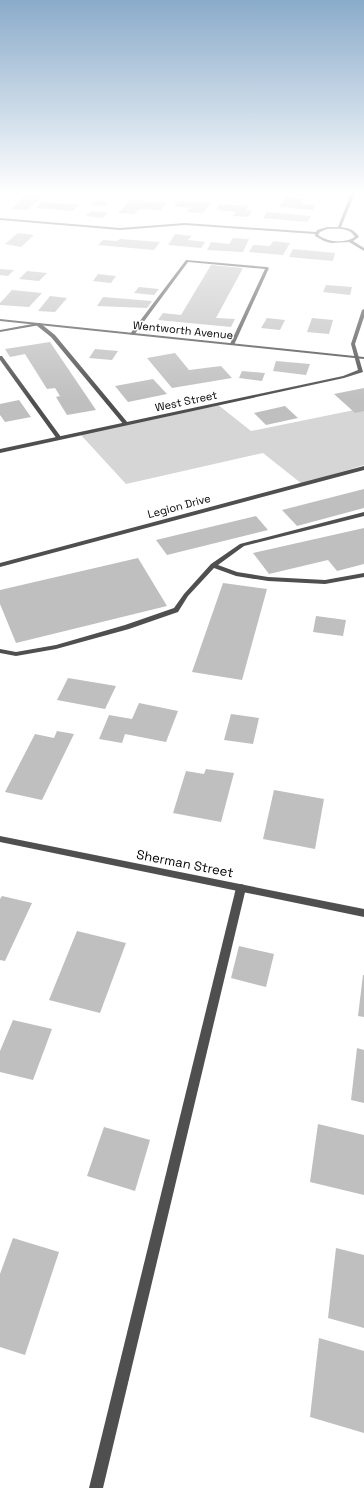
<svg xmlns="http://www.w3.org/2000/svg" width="364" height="1488" font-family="'Space Grotesk',sans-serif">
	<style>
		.green { fill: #d6d6d6 }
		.building { fill: #bfbfbf }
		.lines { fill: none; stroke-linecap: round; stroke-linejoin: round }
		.service { fill: #4f4f4f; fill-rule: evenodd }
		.minor { fill: #4f4f4f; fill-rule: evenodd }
		.tertiary { fill: #4f4f4f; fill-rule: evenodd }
		.labels { text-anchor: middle; stroke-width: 3; stroke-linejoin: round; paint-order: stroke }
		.far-street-label { font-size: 11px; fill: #000; stroke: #fff }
		.street-label { font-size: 13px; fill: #000; stroke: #fff }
	</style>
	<rect width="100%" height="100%" fill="#fff"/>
	<path class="green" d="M217,404L251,431L364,408V465L302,484L263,453L126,484L80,434Z"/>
	<g class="building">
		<path d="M288,193H307L306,196L287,195Z"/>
		<path d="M26,195L42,197L27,210L11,209Z"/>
		<path d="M285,197L304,199L301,204L316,205L313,210L279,207Z"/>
		<path d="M130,200L166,203L161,210L139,209L134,214L118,213Z"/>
		<path d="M95,201L108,202L104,206L91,205Z"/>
		<path d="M179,201L211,203L203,213L187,212L190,208L173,206Z"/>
		<path d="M42,202L79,205L73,211L36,208Z"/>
		<path d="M220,204L248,206L246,210L252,211L248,217L233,216L236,212L216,210Z"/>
		<path d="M91,211L108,213L103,218L86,216Z"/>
		<path d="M267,212L311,216L307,222L263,218Z"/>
		<path d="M18,233L34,235L21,247L5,244Z"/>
		<path d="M175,234L192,236L188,240L205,242L201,248L168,245Z"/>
		<path d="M233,238L249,239L243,252L207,250L211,242L229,244Z"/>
		<path d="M120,239L160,242L154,250L98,245L103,240L117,241Z"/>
		<path d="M273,241L290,243L283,255L249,252L253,245L270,246Z"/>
		<path d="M293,249L335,253L333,261L289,257Z"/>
		<path d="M211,265L243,268L216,318L235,319L231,327L158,320L163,313L181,315Z"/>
		<path d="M0,269L14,270L8,276L0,275Z"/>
		<path d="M27,271L47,273L39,281L19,279Z"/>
		<path d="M98,274L116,276L111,283L93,281Z"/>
		<path d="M326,285L352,287L350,295L323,292Z"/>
		<path d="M139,287L159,289L154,295L134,293Z"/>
		<path d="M12,290L42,293L29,307L0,305V303Z"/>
		<path d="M50,296L67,298L55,312L38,311Z"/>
		<path d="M103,297L152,301L147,308L97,306Z"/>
		<path d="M267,318L285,320L280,330L261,328Z"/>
		<path d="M312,318L333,320L329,334L307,332Z"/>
		<path d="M50,342L96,410L67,415L56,397L60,396L55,388L47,389L25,354L10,357L5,349Z"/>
		<path d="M95,349L118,351L112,360L89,358Z"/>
		<path d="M175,353L189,370L221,366L232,378L172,388L147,358Z"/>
		<path d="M276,361L310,364L306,375L273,371Z"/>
		<path d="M242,371L265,373L262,381L239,378Z"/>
		<path d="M153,379L167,394L128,402L115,386Z"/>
		<path d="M364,388V411L355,413L334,394Z"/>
		<path d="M19,400L31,417L5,422L0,415V404Z"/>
		<path d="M285,406L298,418L266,425L254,413Z"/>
		<path d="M364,489V508L297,526L282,510Z"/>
		<path d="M256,516L268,530L167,555L156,540Z"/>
		<path d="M364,528V564L337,571L328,560L269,574L253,553Z"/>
		<path d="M138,558L167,606L16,643L0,604V590Z"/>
		<path d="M223,583L267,589L242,680L192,672Z"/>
		<path d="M316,616L346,620L343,636L313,632Z"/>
		<path d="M68,678L116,686L105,709L57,700Z"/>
		<path d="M139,703L178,711L166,742L125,734L122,743L99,739L109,715L132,719Z"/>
		<path d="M231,714L259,718L253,744L224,740Z"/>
		<path d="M57,731L74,734L42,800L5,792L35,734L54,738Z"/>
		<path d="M206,769L234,773L221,822L173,813L186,771L204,774Z"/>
		<path d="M274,790L324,799L315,849L263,839Z"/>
		<path d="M2,896L32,903L5,961L0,960V899Z"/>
		<path d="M77,931L126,943L100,1013L49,1000Z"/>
		<path d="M239,946L274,954L266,987L231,978Z"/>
		<path d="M363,975H364V1017L358,1016Z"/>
		<path d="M13,1020L52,1029L33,1080L0,1072V1051Z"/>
		<path d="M357,1048L364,1050V1103L351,1100Z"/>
		<path d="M318,1124L364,1135V1195L310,1182Z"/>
		<path d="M104,1127L150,1140L135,1191L87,1176Z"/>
		<path d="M13,1238L59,1252L25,1355L0,1347V1274Z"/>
		<path d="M336,1248L364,1255V1328L328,1318Z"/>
		<path d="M319,1338L364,1351V1433L310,1417Z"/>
	</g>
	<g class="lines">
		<g class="service">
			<path d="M186,260L267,267L269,268L234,345L230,344L265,269L188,262L134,335L130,334Z"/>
			<path d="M36,323H40L55,335L128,423V425H124L51,337L36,325Z"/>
			<path d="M0,356H2L61,437V439H57L0,360Z"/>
			<path d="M364,512V516L244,546L218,565L237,572L268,577L325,580L364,573V577L325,584L268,581L236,576L214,568L188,596L178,612L129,629L56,649L16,656L0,653V649L16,652L56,645L125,625L174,608L184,594L211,564L240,544Z"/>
			<path d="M241,884L244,885L246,888L103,1488H89L236,888L238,885Z"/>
		</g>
		<g class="minor">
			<path d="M351,193H355L341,227C349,228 355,230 359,237L353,241L364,248V251L349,242L331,243L324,241L315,236V234L185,225L120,230L0,220V218L120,228L185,223L316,232L317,230L327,227H338ZM327,229C337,229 349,227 355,237C344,244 328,242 318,235L320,232Z"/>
			<path d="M364,309V317L355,344L363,372L344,378L0,453V449L343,376L358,370L351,344L362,310Z"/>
			<path d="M38,323L40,324V325L0,332V330Z"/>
			<path d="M364,466V470L0,567V563Z"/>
			<path d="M0,836L364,909V917L0,842Z"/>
		</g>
		<path class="tertiary" d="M0,319L364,357V359L0,321Z"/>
	</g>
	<linearGradient id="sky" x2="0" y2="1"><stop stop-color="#8aabca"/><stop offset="0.48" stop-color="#fff"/><stop offset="1" stop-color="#fff" stop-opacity="0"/></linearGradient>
	<rect width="364" height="402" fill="url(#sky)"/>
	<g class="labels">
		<g class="far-street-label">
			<text transform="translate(183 330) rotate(6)" y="4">Wentworth Avenue</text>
			<text transform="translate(186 401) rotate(-12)" y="4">West Street</text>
			<text transform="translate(179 506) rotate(-15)" y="4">Legion Drive</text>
		</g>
		<g class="street-label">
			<text transform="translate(185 863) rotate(11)" y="5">Sherman Street</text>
		</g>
	</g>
</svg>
